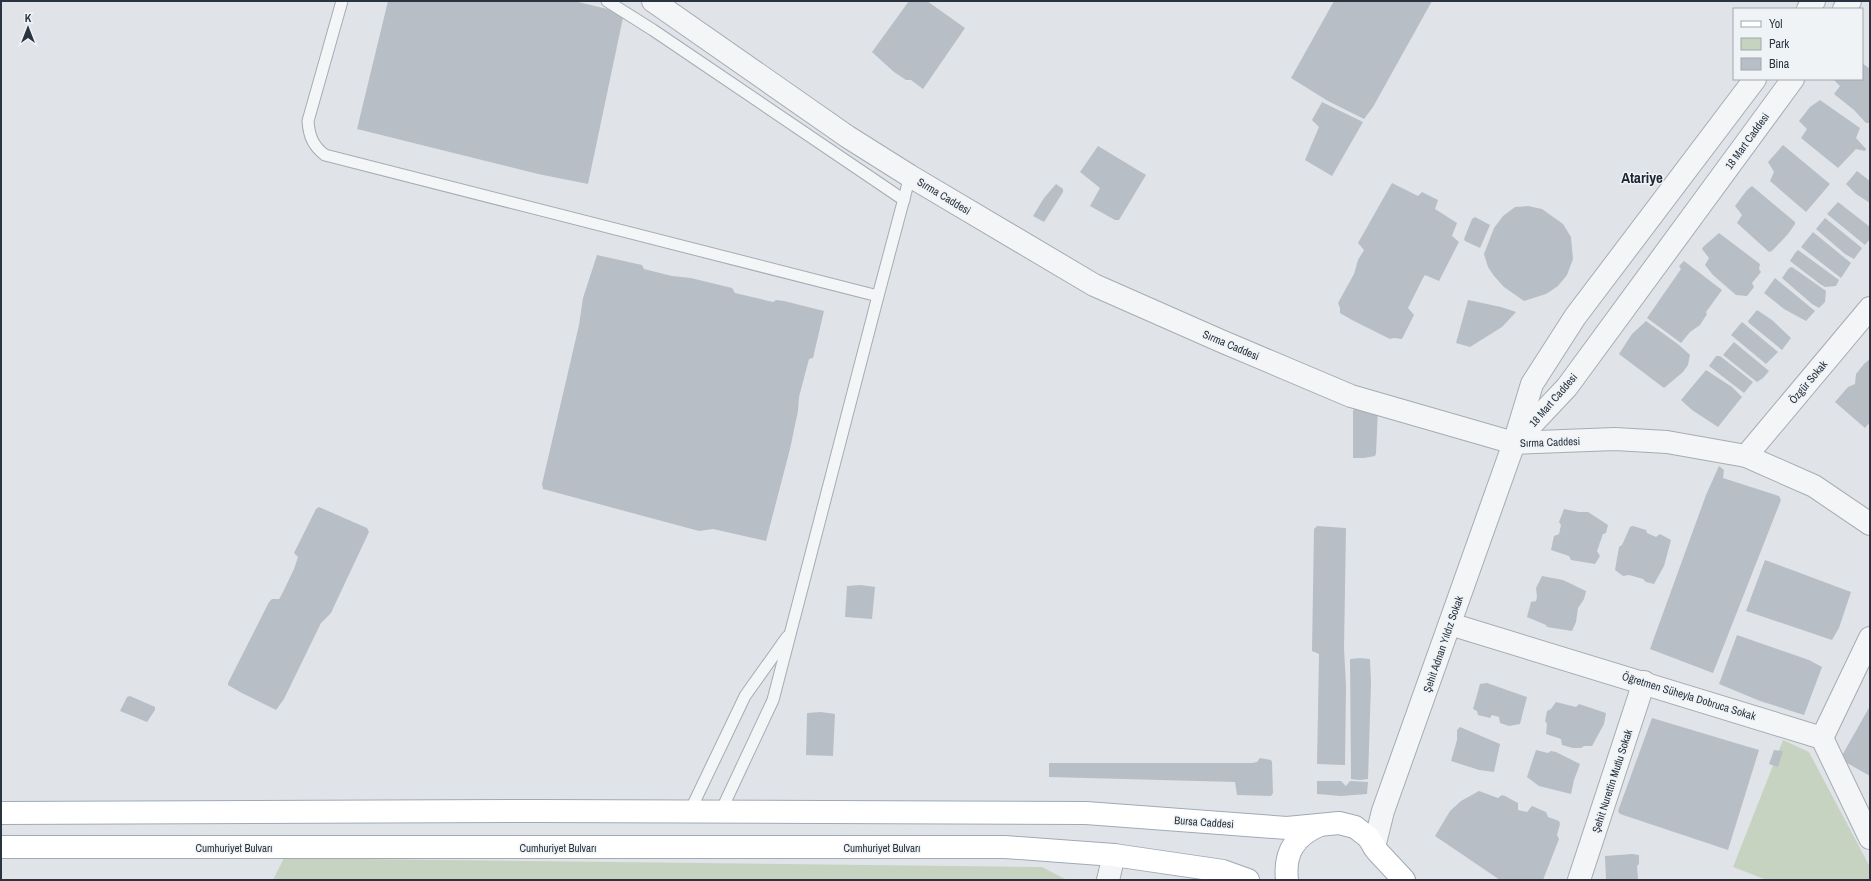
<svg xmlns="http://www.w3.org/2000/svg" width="1871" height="881" font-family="'Archivo Narrow',sans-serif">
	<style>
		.green { fill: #c7d3c1 }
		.building { fill: #b7bec6 }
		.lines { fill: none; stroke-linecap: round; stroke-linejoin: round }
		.service-casing { stroke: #a5acb3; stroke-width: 13 }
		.minor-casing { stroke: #a5acb3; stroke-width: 24 }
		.tertiary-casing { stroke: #a5acb3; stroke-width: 24 }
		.primary-casing { stroke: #9faab5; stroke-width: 24 }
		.service { stroke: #f3f5f7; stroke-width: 11 }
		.minor { stroke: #f3f5f7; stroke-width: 22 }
		.tertiary { stroke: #f3f5f7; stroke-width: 22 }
		.primary { stroke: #fff; stroke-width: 22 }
		.labels { text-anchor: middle; stroke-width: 3; stroke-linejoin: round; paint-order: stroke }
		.street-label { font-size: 11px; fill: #293440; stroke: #eff3f6 }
		.district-label { font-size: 15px; font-weight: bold; fill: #1b2531; stroke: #eff3f6 }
	</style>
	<rect width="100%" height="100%" fill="#e0e4e9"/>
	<g class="green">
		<path d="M1783,740L1809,752L1870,867V880H1767L1733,867Z"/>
		<path d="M284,858L1042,867L1067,880H273Z"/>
	</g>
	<g class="building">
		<path d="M388,1H574L624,13L588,184L538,174L357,129Z"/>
		<path d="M909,1H927L965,28L923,89L911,80H906L894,72L872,52Z"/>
		<path d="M1334,1H1432L1373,107L1364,119L1328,101L1291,78Z"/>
		<path d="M1862,63L1870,69L1869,123H1866L1854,110L1834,94L1840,86L1833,79H1862Z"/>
		<path d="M1820,100L1860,128L1856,138L1866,149L1865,151L1856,149L1838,168L1801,138L1807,129L1799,121L1810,107Z"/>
		<path d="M1322,102L1363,122L1332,176L1305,160L1319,127L1312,120Z"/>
		<path d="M1783,145L1830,184L1806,212L1770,181L1774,172L1768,162Z"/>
		<path d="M1098,146L1146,175L1119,220H1115L1090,206L1100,188L1080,172Z"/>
		<path d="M1857,171L1870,181V203L1856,194L1846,184Z"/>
		<path d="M1392,183L1418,196L1422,192L1438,200L1435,209L1457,223L1452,236L1459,242L1439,281L1425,275L1423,278L1408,308L1414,315L1402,339L1394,338L1390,339L1352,320L1340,313V308L1338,303L1354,274L1358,260L1364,250L1358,243Z"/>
		<path d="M1056,184L1063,189V192L1044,222L1033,216L1044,198Z"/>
		<path d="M1752,186L1795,222V224L1788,234L1772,251L1769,252L1737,223L1742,215L1735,206L1747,190Z"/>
		<path d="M1838,202L1870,227V239L1865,245L1827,214Z"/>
		<path d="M1528,206L1542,209L1563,224L1571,237L1573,259L1567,275L1558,286L1546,294L1524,301L1504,287L1494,276L1488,267L1484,254L1494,228L1503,216L1515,207Z"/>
		<path d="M1475,217L1490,225L1480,248L1465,241L1464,239L1472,219Z"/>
		<path d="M1825,218L1862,248L1854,259L1845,254L1816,229Z"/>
		<path d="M1813,232L1851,263L1841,278L1801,247Z"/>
		<path d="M1719,233L1760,264L1759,269L1761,272L1752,283L1754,287L1747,296L1736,295L1713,275L1705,265L1709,258L1702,249L1703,247Z"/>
		<path d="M1798,250L1839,280L1836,286L1825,287L1820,284L1790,261L1795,253Z"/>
		<path d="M597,255L642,265L644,269L672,276L691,278L732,288L735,293L773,302L776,300L784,301L824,311L813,358L809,359L799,397L798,411L790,449L766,541L713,529L699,531L543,489L542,484L579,325L583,298Z"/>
		<path d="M1684,261L1722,290L1706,312L1707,314L1700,325L1690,332L1681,343L1647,318L1681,269L1679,266Z"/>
		<path d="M1792,267L1826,291L1825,302L1819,308L1812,304L1782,278L1789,268Z"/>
		<path d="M1775,278L1815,311L1806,321L1784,309L1764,293Z"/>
		<path d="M1468,300L1501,307L1516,312L1502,327L1470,347L1456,343Z"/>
		<path d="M1757,310L1772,320L1791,338L1782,350L1749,323L1748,321Z"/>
		<path d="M1646,321L1679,345L1690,355L1688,365L1683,372L1664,388L1619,354L1632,334Z"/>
		<path d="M1742,322L1778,352L1766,364L1731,335Z"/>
		<path d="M1734,342L1769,371L1763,378L1757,382L1723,355Z"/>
		<path d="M1716,356H1720L1753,382L1744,393L1709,366Z"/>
		<path d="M1870,359V422L1865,428L1835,402L1848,387L1855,384L1856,374L1864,364Z"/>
		<path d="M1706,370L1732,387L1742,397L1718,427L1692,410L1681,400Z"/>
		<path d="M1366,408L1378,409L1376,453L1375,456L1364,458H1353V411L1354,409Z"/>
		<path d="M1719,466L1724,470L1723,478L1779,496L1781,500L1713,673L1650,649L1706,495Z"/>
		<path d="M319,507L367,528L369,532L337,600L331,613L321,623L284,699L276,710L240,692L228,685V683L269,602L272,599H279L282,594L294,569L298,557L294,553L316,509Z"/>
		<path d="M1564,509L1579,512H1588L1608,525L1606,533L1603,534L1597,551L1600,556L1595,564L1571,560L1569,556L1551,550L1554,536L1559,534L1561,525L1559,522Z"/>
		<path d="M1317,526L1346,528L1344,648L1346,686L1345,765L1317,764L1319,654L1312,651L1314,529Z"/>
		<path d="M1633,526L1646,530L1647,533L1656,537L1660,534L1671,540L1664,566L1654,584L1646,582L1643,579L1629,575L1623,576L1615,570L1619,547L1622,545L1630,527Z"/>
		<path d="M1765,560L1851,592L1839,628L1832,640L1746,611Z"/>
		<path d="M1542,576L1563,580L1586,591L1584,599L1578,608L1576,622L1572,631L1547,627L1546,625L1527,617L1531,602L1536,601L1537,597L1536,588Z"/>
		<path d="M861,585L875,587L872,619L845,617L847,586Z"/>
		<path d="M1737,635L1809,660L1822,667L1804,715L1760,701L1719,684Z"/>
		<path d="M1360,658L1370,659L1371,683L1368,779L1359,780L1351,779L1350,659Z"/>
		<path d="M1487,683L1527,697L1520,724L1509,726L1500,723L1499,717L1492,715L1490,718L1478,715L1477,711L1473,709L1480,684Z"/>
		<path d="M130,696L155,707V710L147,722L120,711L127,697Z"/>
		<path d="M1556,702L1576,707L1579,704L1606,713L1604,724L1592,746H1584L1581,748H1573L1562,745L1561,739L1546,734L1547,724L1545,721L1547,711L1551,709Z"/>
		<path d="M1870,706V776L1840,759Z"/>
		<path d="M821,712L835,714L833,756L806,755L807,713Z"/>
		<path d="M1652,718L1759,750L1728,850L1620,814L1618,811Z"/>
		<path d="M1460,727L1500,744L1494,772L1479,770L1451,761L1457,740V730Z"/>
		<path d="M1536,750L1548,753L1551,751L1556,752L1580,764L1574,780L1571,794L1539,786L1527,777Z"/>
		<path d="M1774,750L1783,751L1778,767L1769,764Z"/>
		<path d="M1260,758L1271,760L1272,762L1273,793L1271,796L1237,795L1235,782L1049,777V763H1252L1257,762Z"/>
		<path d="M1317,781H1341L1346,786L1350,781L1368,782L1367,794L1341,796L1317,794Z"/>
		<path d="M1479,791L1498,798L1502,795L1505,796L1518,803V810L1527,812L1532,806L1546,812L1548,817L1559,821L1560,824L1557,835L1559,839L1543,880H1500L1435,836L1450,811L1461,801Z"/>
		<path d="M1632,854L1639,855V864L1637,866L1638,880H1606L1605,856Z"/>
	</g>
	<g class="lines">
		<defs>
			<g id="service">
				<path d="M342,1L308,121C309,136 313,146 325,155L878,296"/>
				<path d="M607,1L653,30L904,200"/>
				<path d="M690,811L745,696L787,637"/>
				<path d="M721,811L773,700L878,296L910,176"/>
			</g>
			<g id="minor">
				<path d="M1746,456L1870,308"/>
				<path d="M1450,624L1822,738L1870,838"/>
				<path d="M1822,738L1870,638"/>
				<path d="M1108,880L1114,855"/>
				<path d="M1579,880L1644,682"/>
			</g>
			<g id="tertiary">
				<path d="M653,1L848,137L910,176L1094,285L1221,341L1351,396L1514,443L1615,439L1667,442L1746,456L1814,486L1870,524"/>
				<path d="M1808,9L1814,1"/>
				<path d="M1844,9L1850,1"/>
				<path d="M1518,439L1567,387L1793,79"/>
				<path d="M1374,847L1383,811L1514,443L1532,384L1575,317L1755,79"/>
			</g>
			<g id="primary">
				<path d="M1,813L536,811L1086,813L1287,828L1339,823L1355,827L1368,837L1377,851L1404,880"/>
				<path d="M1,847H1005L1114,855L1223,871L1248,880"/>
				<path d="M1287,880C1284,853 1294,836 1320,825"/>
			</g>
		</defs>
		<use href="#service" class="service-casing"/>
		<use href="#minor" class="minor-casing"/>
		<use href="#tertiary" class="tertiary-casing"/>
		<use href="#primary" class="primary-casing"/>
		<use href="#service" class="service"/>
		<use href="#minor" class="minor"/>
		<use href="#tertiary" class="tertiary"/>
		<use href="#primary" class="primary"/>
	</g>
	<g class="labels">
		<g class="street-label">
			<text transform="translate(1747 141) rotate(-54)" y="4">18 Mart Caddesi</text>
			<text transform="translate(944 196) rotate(31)" y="4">Sırma Caddesi</text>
			<text transform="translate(1231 345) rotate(23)" y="4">Sırma Caddesi</text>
			<text transform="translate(1808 382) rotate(-50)" y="4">Özgür Sokak</text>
			<text transform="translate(1553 400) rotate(-49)" y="4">18 Mart Caddesi</text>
			<text transform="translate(1550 442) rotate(-2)" y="4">Sırma Caddesi</text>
			<text transform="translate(1443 644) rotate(-71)" y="4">Şehit Adnan Yıldız Sokak</text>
			<text transform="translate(1689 696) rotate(17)" y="4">Öğretmen Süheyla Dobruca Sokak</text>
			<text transform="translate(1612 781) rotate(-72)" y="4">Şehit Nurettin Mutlu Sokak</text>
			<text transform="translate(1204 822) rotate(4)" y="4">Bursa Caddesi</text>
			<text x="234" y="852">Cumhuriyet Bulvarı</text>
			<text x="558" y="852">Cumhuriyet Bulvarı</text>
			<text x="882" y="852">Cumhuriyet Bulvarı</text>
		</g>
		<g class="district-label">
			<text x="1642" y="183">Atariye</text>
		</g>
	</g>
	<rect width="1871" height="881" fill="none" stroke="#293440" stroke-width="4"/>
	<rect x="1733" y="8" width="130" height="72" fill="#eff3f6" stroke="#a0a7ad"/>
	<rect x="1741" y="21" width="20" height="6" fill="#ffffff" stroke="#a0a7ad"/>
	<text x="1769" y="28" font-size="12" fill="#293440">Yol</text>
	<rect x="1741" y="38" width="20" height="12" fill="#c7d3c1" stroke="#a0a7ad"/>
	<text x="1769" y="48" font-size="12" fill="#293440">Park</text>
	<rect x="1741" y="58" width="20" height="12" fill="#b7bec6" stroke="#a0a7ad"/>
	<text x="1769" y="68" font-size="12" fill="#293440">Bina</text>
	<g transform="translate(28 28)" stroke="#eff3f6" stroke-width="3" paint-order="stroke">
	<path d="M0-3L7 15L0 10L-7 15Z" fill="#293440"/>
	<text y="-6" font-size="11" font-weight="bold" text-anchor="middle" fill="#293440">K</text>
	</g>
</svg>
